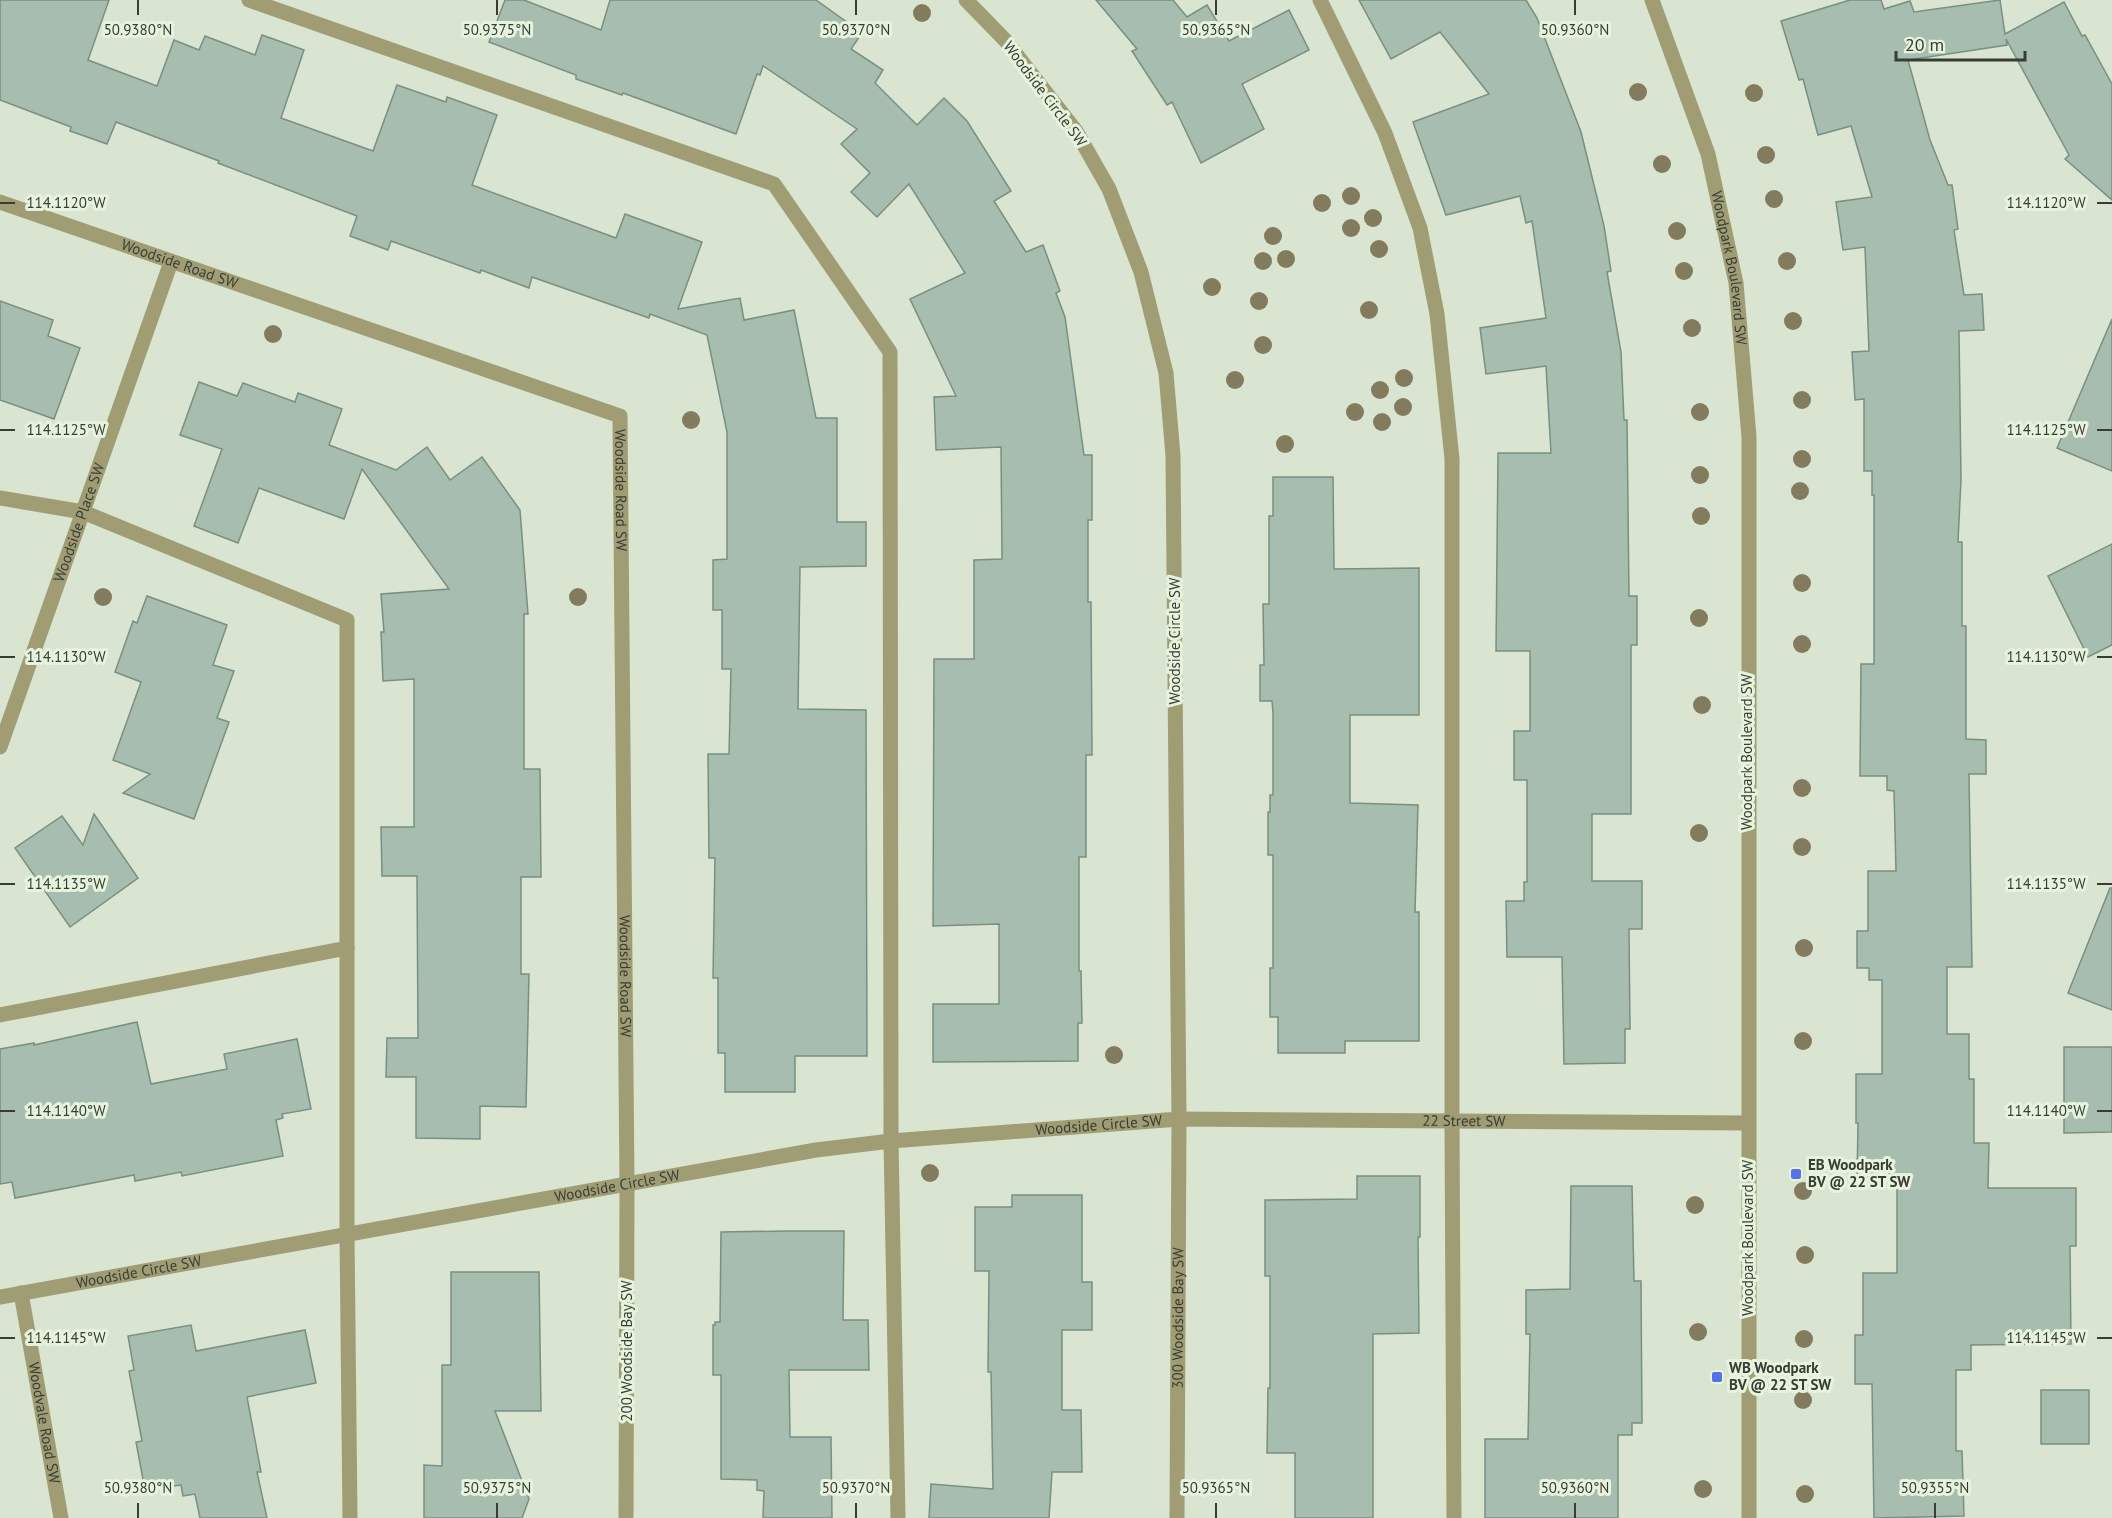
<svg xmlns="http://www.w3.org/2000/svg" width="2112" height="1518" font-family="'PT Sans',sans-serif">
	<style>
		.building { fill: #a6bdaf; stroke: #798f82; stroke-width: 1.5 }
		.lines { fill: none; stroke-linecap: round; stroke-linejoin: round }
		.service { stroke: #a09d75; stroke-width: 15 }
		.minor { stroke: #a09d75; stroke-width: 15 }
		.tertiary { stroke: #a09d75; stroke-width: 15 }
		.tree { fill: #827b5e }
		.ticks { fill: none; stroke: #383d34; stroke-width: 2 }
		.poi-dot { fill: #5670e6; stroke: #e6f3dd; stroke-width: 2 }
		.labels { text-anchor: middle; stroke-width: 6; stroke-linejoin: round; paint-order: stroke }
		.street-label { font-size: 15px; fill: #383d34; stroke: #e6f3dd }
		.poi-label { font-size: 15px; font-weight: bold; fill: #383d34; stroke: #e6f3dd; text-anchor: start }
		.ticks-label { font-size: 15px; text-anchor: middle; fill: #383d34; stroke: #e6f3dd; stroke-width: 6; stroke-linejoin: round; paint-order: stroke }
	</style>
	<rect width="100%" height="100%" fill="#d9e5d0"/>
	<g class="building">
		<path d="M0,0H109L88,60L157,86L174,40L199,50L205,36L255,55L262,35L304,50L281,118L373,151L397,85L446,102L447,97L497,115L472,185L616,238L625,214L702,242L678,309L740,298L744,320L794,310L816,418H837V522H866V566L800,567L798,709L866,710L867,1056H795V1092H725V1053H718V978H713L715,858H709L708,754H729L731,669H722V610H713V560L727,559V432L707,335L650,314L649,318L532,277L529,288L481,270L480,273L391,241L388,250L350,236L357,216L218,163L219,161L116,122L107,144L70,131L71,127L0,100Z"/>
		<path d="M505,0H524L601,30L610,0H816L862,33L851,49L883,70L875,83L917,125L944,98L967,121L1011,191L994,201L1026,252L1043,245L1060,291L1056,293L1065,317L1084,455H1092V520H1088V602H1091L1092,755H1086V857H1079V971H1081L1082,1023H1078V1061L933,1062V1004H999V924L933,926L934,659H974V560L1002,559L1001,447L936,450L934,397L956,396L910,299L965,273L909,184L877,217L851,192L870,173L841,144L857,129L763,66L760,75L757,74L736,134L623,93L622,95L576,79V75L489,42Z"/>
		<path d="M1096,0H1173L1187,17L1207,5L1229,41L1289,10L1309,50L1242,84L1264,129L1201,163L1172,102L1167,105L1132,51L1137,49Z"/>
		<path d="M1359,0H1526L1537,18L1581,132L1604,226L1611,271L1607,272L1621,352L1624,420H1627L1629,596H1637V645H1631V814H1592V881H1642V929H1629L1630,1029H1625V1063L1564,1064L1562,957H1507L1506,901H1524V882H1527V780H1514V731H1530V651H1496L1498,453H1551L1546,366L1486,374L1480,328L1546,318L1532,221L1526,223L1520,196L1446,215L1413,122L1489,94L1440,32L1391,59Z"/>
		<path d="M1850,0H1881L1884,9L1910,1L1914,12L2000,0L2005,34L2064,2L2082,36L2085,35L2112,84V200L2065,159L2069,155L2006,39L2007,45L1908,60L1930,140L1948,185H1952L1958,229L1954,230L1964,295L1982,294L1984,330L1959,331L1961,479L1958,542H1962V626H1966V739L1986,740V774H1969L1972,967H1947V1034H1969V1079H1974V1143H1989L1988,1188H2076V1246H2070L2071,1344L1971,1345V1370H1956V1451H1962L1964,1516L1874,1518L1872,1384H1855V1335H1863V1273H1897V1179L1857,1178L1858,1123H1856V1074H1882V980H1869V968H1857V931H1868V871H1896L1894,791L1887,790V776H1860L1861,664H1874V495H1872V471H1864V399L1855,400L1852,352L1869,351L1865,247L1843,250L1836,202L1872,197L1851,126L1818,135L1803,79L1799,80L1781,21Z"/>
		<path d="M0,301L53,320L48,336L80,348L54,419L0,400Z"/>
		<path d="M2112,319V471L2057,448Z"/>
		<path d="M199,382L237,396L243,383L295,402L298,393L342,409L329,445L396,470L427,447L450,480L482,457L520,510L528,614H524V769H540L541,877H521V974H529L526,1107L480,1106V1139L416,1138V1077H386L387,1038H418L417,876H382L381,827H414V679L383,681L381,632H384L381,594L449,589L362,469L344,519L259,488L238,543L194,526L222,449L180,435Z"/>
		<path d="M1273,477H1333L1334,569L1419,568V715H1350V803L1418,805L1415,912H1419V1041H1345V1053H1278V1017H1270V968H1273V855H1268V812H1270V795H1273V713L1272,701H1260V665H1264L1263,604H1269V516H1273Z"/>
		<path d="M2112,544V645L2088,657L2048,576Z"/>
		<path d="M147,596L227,625L213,665L234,671L217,718L229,722L194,819L123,793L150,774L113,760L141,682L115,672L133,621L137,623Z"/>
		<path d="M94,814L138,878L70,927L15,848L62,816L83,845Z"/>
		<path d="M2110,888H2112V1010L2068,993Z"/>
		<path d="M137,1022L151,1084L227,1069L224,1054L297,1039L311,1109L282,1114L283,1118L276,1120L283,1156L182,1176L181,1172L135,1181L134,1175L15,1198L12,1182L0,1184V1049L34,1043V1045Z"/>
		<path d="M2064,1047H2112V1132L2064,1133Z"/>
		<path d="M1357,1176H1420V1237H1418L1419,1333L1373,1334V1518H1295V1453H1267L1268,1388H1270V1276H1265V1200L1357,1199Z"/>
		<path d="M1571,1186H1632L1634,1281H1641L1642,1423H1632V1435H1618V1518H1485V1439H1528L1530,1334H1526V1290L1570,1289Z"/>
		<path d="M1012,1195H1082V1282H1092V1330H1062V1410H1081L1082,1472H1052L1049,1518H929L931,1484L993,1489L991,1372H988L989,1271H975V1207H1012Z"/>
		<path d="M788,1231H844L843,1320H868L869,1370H789L790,1437H831L832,1518H763L764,1491L757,1490V1480L721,1479V1375H713V1325H715V1322H720L721,1232Z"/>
		<path d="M451,1272H539L541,1411H495L529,1499L522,1518H424V1465L442,1466V1365H451Z"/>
		<path d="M191,1325L196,1351L305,1330L316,1383L247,1397L261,1472H257L267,1518H200L195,1494L183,1496L181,1485L145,1490L136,1442L142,1441L129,1371L134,1370L128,1336Z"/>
		<rect x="2041" y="1390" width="48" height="54"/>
	</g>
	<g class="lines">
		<g class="service">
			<path d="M249,0L774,184L890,352L891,1141L898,1518"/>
			<path d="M1320,0L1385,133L1420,228L1437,314L1452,459V1122L1454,1518"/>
			<path d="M0,498L83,512L347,620V1233L350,1518"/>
			<path d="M0,1015L347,948"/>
		</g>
		<g class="minor">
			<path id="s1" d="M0,202L620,416L627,1184L626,1518"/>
			<path id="s2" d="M0,747L171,262"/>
			<path id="s3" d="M21,1293L61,1518"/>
			<path id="s4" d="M0,1297L816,1150L891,1141L1179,1119L1173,456L1166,373L1141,272L1109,189L1076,131L1005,40L966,0"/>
			<path id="s5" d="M1177,1518L1179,1119L1748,1123"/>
		</g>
		<path class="tertiary" id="s6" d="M1652,0L1708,154L1736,283L1749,437V1518"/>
	</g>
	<g class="tree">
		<circle cx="922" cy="13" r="9"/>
		<circle cx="1638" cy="92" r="9"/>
		<circle cx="1754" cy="93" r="9"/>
		<circle cx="1766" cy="155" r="9"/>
		<circle cx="1662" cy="164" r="9"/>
		<circle cx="1351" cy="196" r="9"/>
		<circle cx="1774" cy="199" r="9"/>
		<circle cx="1322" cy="203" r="9"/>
		<circle cx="1373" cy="218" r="9"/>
		<circle cx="1351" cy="228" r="9"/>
		<circle cx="1677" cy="231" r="9"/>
		<circle cx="1273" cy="236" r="9"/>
		<circle cx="1379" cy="249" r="9"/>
		<circle cx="1286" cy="259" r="9"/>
		<circle cx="1263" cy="261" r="9"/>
		<circle cx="1787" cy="261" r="9"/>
		<circle cx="1684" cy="271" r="9"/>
		<circle cx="1212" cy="287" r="9"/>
		<circle cx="1259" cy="301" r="9"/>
		<circle cx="1369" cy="310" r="9"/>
		<circle cx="1793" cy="321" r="9"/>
		<circle cx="1692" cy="328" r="9"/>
		<circle cx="273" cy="334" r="9"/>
		<circle cx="1263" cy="345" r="9"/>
		<circle cx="1404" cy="378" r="9"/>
		<circle cx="1235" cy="380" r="9"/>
		<circle cx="1380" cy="390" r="9"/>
		<circle cx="1802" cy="400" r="9"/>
		<circle cx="1403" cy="407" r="9"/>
		<circle cx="1355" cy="412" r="9"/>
		<circle cx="1700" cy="412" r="9"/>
		<circle cx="691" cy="420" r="9"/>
		<circle cx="1382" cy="422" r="9"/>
		<circle cx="1285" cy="444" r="9"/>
		<circle cx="1802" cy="459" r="9"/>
		<circle cx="1700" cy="475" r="9"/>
		<circle cx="1800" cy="491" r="9"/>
		<circle cx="1701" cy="516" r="9"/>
		<circle cx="1802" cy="583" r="9"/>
		<circle cx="103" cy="597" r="9"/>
		<circle cx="578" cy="597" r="9"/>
		<circle cx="1699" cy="618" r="9"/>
		<circle cx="1802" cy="644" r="9"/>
		<circle cx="1702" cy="705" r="9"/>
		<circle cx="1802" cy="788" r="9"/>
		<circle cx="1699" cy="833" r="9"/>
		<circle cx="1802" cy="847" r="9"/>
		<circle cx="1804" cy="948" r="9"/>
		<circle cx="1803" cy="1041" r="9"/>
		<circle cx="1114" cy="1055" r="9"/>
		<circle cx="930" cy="1173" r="9"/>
		<circle cx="1803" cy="1191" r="9"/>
		<circle cx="1695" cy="1205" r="9"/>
		<circle cx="1805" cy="1255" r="9"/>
		<circle cx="1698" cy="1332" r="9"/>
		<circle cx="1804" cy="1339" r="9"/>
		<circle cx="1803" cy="1400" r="9"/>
		<circle cx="1703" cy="1489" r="9"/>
		<circle cx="1805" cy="1494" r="9"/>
	</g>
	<path class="ticks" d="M138,0V15M497,0V15M856,0V15M1216,0V15M1575,0V15M0,203H15M2097,203H2112M0,430H15M2097,430H2112M0,657H15M2097,657H2112M0,884H15M2097,884H2112M0,1111H15M2097,1111H2112M0,1338H15M2097,1338H2112M138,1503V1518M497,1503V1518M856,1503V1518M1216,1503V1518M1575,1503V1518M1935,1503V1518"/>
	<g class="poi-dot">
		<rect x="1790" y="1168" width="12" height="12" rx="3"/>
		<rect x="1711" y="1371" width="12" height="12" rx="3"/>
	</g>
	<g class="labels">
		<g class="street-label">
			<text transform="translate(1045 94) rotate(53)" y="5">Woodside Circle SW</text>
			<text dy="5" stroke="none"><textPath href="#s1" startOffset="190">Woodside Road SW</textPath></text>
			<text dy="5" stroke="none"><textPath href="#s6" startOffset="280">Woodpark Boulevard SW</textPath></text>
			<text dy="5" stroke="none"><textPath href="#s1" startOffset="730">Woodside Road SW</textPath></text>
			<text dy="5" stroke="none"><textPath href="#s2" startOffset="238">Woodside Place SW</textPath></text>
			<text transform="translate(1175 641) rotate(-90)" y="5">Woodside Circle SW</text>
			<text transform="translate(1747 752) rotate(-90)" y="5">Woodpark Boulevard SW</text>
			<text dy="5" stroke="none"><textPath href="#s1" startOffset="1216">Woodside Road SW</textPath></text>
			<text dy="5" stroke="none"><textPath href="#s5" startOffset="684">22 Street SW</textPath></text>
			<text dy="5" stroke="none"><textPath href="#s4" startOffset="1113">Woodside Circle SW</textPath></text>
			<text dy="5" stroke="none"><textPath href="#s4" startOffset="627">Woodside Circle SW</textPath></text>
			<text transform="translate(1748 1238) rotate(-90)" y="5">Woodpark Boulevard SW</text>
			<text dy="5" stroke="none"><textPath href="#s4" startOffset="141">Woodside Circle SW</textPath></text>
			<text dy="5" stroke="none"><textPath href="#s5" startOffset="200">300 Woodside Bay SW</textPath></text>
			<text transform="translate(627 1351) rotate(-90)" y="5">200 Woodside Bay SW</text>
			<text dy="5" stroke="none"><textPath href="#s3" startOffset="132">Woodvale Road SW</textPath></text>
		</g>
		<g class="poi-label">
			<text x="1808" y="1170">EB Woodpark<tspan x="1808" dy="17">BV @ 22 ST SW</tspan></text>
			<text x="1729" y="1373">WB Woodpark<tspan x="1729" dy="17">BV @ 22 ST SW</tspan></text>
		</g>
	</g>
	<g class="ticks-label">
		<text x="138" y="35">50.9380°N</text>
		<text x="497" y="35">50.9375°N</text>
		<text x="856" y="35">50.9370°N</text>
		<text x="1216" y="35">50.9365°N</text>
		<text x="1575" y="35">50.9360°N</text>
		<text x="2046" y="208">114.1120°W</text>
		<text x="66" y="208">114.1120°W</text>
		<text x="2046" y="435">114.1125°W</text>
		<text x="66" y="435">114.1125°W</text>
		<text x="2046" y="662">114.1130°W</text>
		<text x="66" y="662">114.1130°W</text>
		<text x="2046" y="889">114.1135°W</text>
		<text x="66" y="889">114.1135°W</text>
		<text x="2046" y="1116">114.1140°W</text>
		<text x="66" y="1116">114.1140°W</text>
		<text x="2046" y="1343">114.1145°W</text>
		<text x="66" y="1343">114.1145°W</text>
		<text x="138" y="1493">50.9380°N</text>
		<text x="497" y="1493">50.9375°N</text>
		<text x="856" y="1493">50.9370°N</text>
		<text x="1216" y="1493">50.9365°N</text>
		<text x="1575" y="1493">50.9360°N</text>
		<text x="1935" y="1493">50.9355°N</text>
	</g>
	<path d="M1896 51v9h129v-9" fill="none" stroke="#383d34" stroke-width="3"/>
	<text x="1905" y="51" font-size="18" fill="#383d34" stroke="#e6f3dd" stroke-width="4.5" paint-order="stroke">20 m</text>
</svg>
